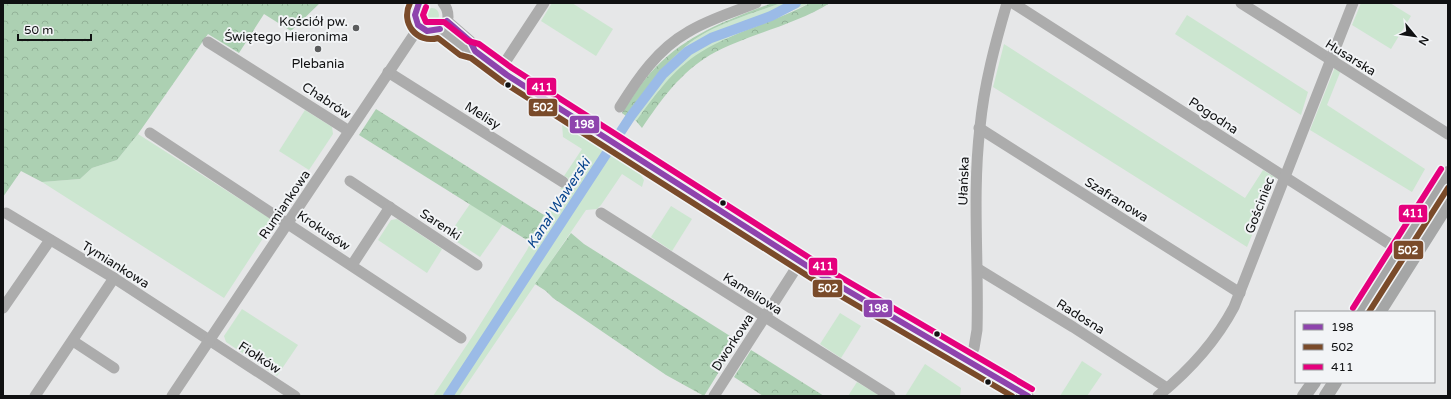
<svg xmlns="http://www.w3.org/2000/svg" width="1451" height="399" font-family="'Varela Round',sans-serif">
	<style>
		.grass { fill: #cce6d0 }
		.forest { fill: url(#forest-crowns) }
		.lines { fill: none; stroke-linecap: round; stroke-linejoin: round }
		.canal { stroke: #9bbbe7; stroke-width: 10 }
		.minor { stroke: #acacac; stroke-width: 11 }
		.major { stroke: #a5a6a6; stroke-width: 14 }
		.bus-1-casing { stroke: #f2f4f6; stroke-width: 9 }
		.bus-2-casing { stroke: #f2f4f6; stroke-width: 9 }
		.bus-3-casing { stroke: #f2f4f6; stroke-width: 9 }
		.bus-1 { stroke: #8e44ad; stroke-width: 6 }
		.bus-2 { stroke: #7a4b2a; stroke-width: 6 }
		.bus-3 { stroke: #e5007d; stroke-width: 6 }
		.poi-dot { fill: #5b5c5d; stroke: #f2f4f6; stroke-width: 1.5 }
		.bus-dot { fill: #101112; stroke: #f2f4f6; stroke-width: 1.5 }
		.labels { text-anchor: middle; stroke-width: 4; stroke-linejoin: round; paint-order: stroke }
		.poi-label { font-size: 13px; fill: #101112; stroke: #f2f4f6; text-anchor: end }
		.street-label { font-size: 13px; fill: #101112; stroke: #f2f4f6 }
		.water-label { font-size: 14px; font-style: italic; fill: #06438c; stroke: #f2f4f6 }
		.line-badge { stroke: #f2f4f6; stroke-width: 1.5 }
		.badge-label { font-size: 11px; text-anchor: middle; font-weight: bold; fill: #fff }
	</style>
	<defs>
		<pattern id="forest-crowns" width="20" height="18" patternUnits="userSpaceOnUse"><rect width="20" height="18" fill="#acd0b2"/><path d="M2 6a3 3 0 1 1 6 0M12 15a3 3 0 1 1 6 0" fill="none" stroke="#93b298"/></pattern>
	</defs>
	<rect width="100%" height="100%" fill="#e6e7e8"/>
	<g class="grass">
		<path d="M552,3H572L613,29L596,56L541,21Z"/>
		<path d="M781,3H810L727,38L684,64L659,90L636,121L626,116C645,91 663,66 686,46C711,25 752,14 781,3Z"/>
		<path d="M1361,3H1390L1411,16L1391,49L1352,25Z"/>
		<circle cx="432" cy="15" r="7"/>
		<path d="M1187,15L1308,92L1301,115L1175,34Z"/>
		<path d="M1004,44L1245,198L1263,170L1276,178L1247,247L993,87Z"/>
		<path d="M1335,67L1341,70L1327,105L1425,169L1412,192L1310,130Z"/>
		<path d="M305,110L332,127L333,134L309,170L279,151Z"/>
		<path d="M562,123L579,134L585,135C604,147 633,160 644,180L642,187L622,174L601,205L597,209L586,210L459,396H433L474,334L527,250L546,210L553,206L564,191L560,189L568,178L564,176L582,149L563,137Z"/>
		<path d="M138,134L271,219V226L224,298L42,182L80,179L92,168L117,160Z"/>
		<path d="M470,204L503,224L480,257L448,236Z"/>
		<path d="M671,206L692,219L672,251L651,237Z"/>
		<path d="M397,219L442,249L427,273L378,240L391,220Z"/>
		<path d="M242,309L298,345L277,376L226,342L224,336Z"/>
		<path d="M840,313L861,326L841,358L820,344Z"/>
		<path d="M1082,361L1102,374L1087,396H1060Z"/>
		<path d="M925,364L961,388L960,396H905Z"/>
		<path d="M857,382L880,396H848Z"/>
	</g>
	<g class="forest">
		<path d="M3,3H320L291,31L264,14L239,53L208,34L138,134L117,160L92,168L80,179L42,182L21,171L3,197Z"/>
		<path d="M772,3H781C752,14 711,25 686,46C663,66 645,91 626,116L622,113C632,98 642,81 655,68C689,33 728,20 772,3Z"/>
		<path d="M810,3H830C793,26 748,34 710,55C680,73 661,100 642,128L636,121C655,95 673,69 701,52C735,31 775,22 810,3Z"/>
		<path d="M376,109L544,215L530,242L359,135Z"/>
		<path d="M571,233L584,244L738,341L704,396L666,375L553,298L546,291L535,284Z"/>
		<path d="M751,350L756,353L824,396H763L734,377Z"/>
	</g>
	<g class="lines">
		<path class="canal" d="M448,396L631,116L663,74L688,51L711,38L771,16L796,3"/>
		<g class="minor">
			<path d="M419,3C400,29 444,44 448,17C448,12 447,7 443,3"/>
			<path d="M1013,3L1399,250"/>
			<path d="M1241,3L1448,134"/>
			<path d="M447,21L470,41L475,51"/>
			<path d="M440,29L464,48L475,51L507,75L826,278L1028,396"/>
			<path d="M208,42L349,131"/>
			<path d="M500,70L544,3"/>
			<path d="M388,72L563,182"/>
			<path d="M620,107C638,78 658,49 688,32C709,19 734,12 756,3"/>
			<path d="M979,128L1240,293"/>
			<path d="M150,133L461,338"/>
			<path d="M350,181L477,265"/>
			<path d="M6,213L114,278L295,396"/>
			<path d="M601,213L890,396"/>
			<path d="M352,265L390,207"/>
			<path d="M978,269L1073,327L1167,388"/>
			<path d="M3,308L50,240"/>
			<path d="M73,341L114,368"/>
			<path d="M968,361L974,348L977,330C979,263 972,195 980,127C984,85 995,44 1007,3"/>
			<path d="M35,396L114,278"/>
			<path d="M172,396L419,27"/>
			<path d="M714,396L800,262"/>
			<path d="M1158,396C1190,370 1215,343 1234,307L1353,3"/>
		</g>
		<g class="major">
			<path d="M1360,312L1448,173"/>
			<path d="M1379,312L1448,203"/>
			<path d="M1304,396L1314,382"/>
			<path d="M1326,396L1335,382"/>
		</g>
		<defs>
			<g id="bus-1">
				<path d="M419,3L415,15L418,25L427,31L440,29"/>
				<path d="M447,21L470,41L475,51L507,75L826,278L1028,396"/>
			</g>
			<g id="bus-2">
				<path d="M410,3C400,23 417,44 438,38L460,55L471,58L503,82L822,285L1012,396"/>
				<path d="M1369,312L1448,188"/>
			</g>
			<g id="bus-3">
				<path d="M426,7L423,15L426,22H444L468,41L479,44L512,68L830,271L1032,389"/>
				<path d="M1353,308L1441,169"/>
			</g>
		</defs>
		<use href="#bus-1" class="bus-1-casing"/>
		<use href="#bus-2" class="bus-2-casing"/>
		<use href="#bus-3" class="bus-3-casing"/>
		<use href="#bus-1" class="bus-1"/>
		<use href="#bus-2" class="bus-2"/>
		<use href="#bus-3" class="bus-3"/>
	</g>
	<g class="poi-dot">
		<circle cx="356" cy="28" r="4"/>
		<circle cx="318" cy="49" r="4"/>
	</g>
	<g class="bus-dot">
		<circle cx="508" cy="85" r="3.5"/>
		<circle cx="723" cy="203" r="3.5"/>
		<circle cx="937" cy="334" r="3.5"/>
		<circle cx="988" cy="382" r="3.5"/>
	</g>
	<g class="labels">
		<g class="poi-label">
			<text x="348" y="26">Kościół pw.<tspan x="348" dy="15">Świętego Hieronima</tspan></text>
			<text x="318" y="68" text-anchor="middle">Plebania</text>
		</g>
		<g class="street-label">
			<text transform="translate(1351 57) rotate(32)" y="5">Husarska</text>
			<text transform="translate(327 100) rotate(33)" y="5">Chabrów</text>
			<text transform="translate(483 115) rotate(32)" y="5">Melisy</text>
			<text transform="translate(1214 115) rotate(33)" y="5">Pogodna</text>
			<text transform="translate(963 181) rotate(-88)" y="5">Ułańska</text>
			<text transform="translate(1117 199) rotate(32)" y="5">Szafranowa</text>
			<text transform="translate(284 204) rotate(-56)" y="5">Rumiankowa</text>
			<text transform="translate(1259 205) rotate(-69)" y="5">Gościniec</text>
			<text transform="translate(441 224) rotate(33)" y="5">Sarenki</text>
			<text transform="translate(324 230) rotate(34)" y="5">Krokusów</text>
			<text transform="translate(116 264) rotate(32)" y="5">Tymiankowa</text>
			<text transform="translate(753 293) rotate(32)" y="5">Kameliowa</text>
			<text transform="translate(1081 316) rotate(32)" y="5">Radosna</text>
			<text transform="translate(732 342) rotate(-57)" y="5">Dworkowa</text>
			<text transform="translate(260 357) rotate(33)" y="5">Fiołków</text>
		</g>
		<g class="water-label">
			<text transform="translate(558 203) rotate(-57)" y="5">Kanał Wawerski</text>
		</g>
	</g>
	<g class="line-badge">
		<rect x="526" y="77" width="31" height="19" rx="4" fill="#e5007d"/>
		<rect x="528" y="98" width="30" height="19" rx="4" fill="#7a4b2a"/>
		<rect x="569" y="115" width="31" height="19" rx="4" fill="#8e44ad"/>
		<rect x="1398" y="204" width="30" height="19" rx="4" fill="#e5007d"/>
		<rect x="1393" y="240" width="31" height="20" rx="4" fill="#7a4b2a"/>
		<rect x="808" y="257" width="30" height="19" rx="4" fill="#e5007d"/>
		<rect x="812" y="279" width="31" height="19" rx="4" fill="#7a4b2a"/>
		<rect x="863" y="299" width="30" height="19" rx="4" fill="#8e44ad"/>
	</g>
	<g class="badge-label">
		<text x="542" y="91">411</text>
		<text x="543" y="111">502</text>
		<text x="584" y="128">198</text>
		<text x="1413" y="217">411</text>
		<text x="1408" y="254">502</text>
		<text x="823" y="270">411</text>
		<text x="828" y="292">502</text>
		<text x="878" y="312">198</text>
	</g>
	<rect width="1451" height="399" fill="none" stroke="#101112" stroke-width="8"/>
	<rect x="1295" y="311" width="140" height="72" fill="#f2f4f6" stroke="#98999b"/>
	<rect x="1303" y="324" width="20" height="6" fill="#8e44ad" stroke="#98999b"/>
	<text x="1331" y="331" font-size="12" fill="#101112">198</text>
	<rect x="1303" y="344" width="20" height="6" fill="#7a4b2a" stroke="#98999b"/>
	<text x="1331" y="351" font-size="12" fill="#101112">502</text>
	<rect x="1303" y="364" width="20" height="6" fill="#e5007d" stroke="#98999b"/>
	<text x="1331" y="371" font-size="12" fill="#101112">411</text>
	<g transform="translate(1415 36) rotate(119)" stroke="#f2f4f6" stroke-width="3" paint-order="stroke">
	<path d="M0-3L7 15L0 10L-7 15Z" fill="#101112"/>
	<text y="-6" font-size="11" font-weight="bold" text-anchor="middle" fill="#101112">N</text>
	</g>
	<path d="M18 34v6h73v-6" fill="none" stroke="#101112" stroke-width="2"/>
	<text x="24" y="34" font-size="12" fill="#101112" stroke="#f2f4f6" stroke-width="3" paint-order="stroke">50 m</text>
</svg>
